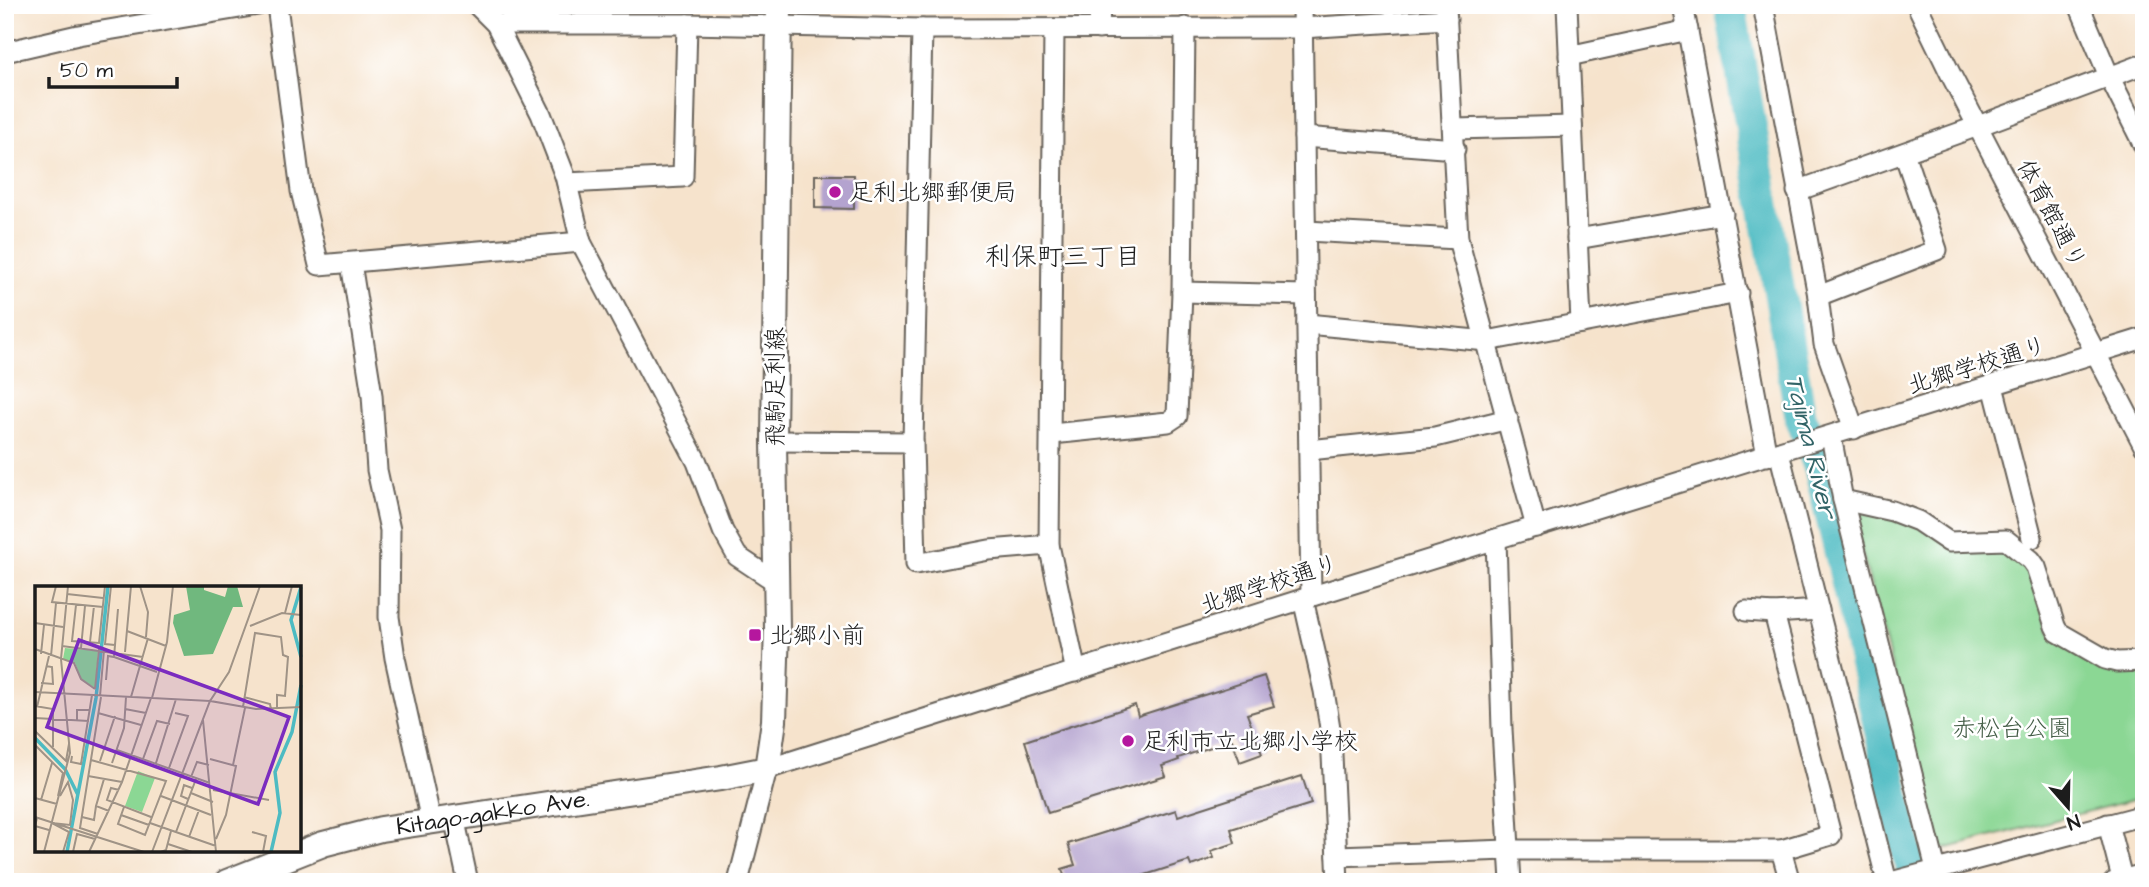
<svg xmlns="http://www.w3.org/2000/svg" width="2149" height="887" font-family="'Architects Daughter','Klee One',sans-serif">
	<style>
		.green { fill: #8bd794; stroke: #547a58; stroke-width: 2 }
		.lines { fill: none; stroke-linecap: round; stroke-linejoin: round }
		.river { stroke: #4dbbc2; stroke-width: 32 }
		.building { fill: #b4a3cf }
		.minor-casing { stroke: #68625a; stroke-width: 23 }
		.major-casing { stroke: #68625a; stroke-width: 28 }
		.minor { stroke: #fff; stroke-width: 19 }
		.major { stroke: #fff; stroke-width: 24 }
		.poi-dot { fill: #b5179e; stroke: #fff; stroke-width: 2.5 }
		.labels { text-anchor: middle; stroke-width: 5; stroke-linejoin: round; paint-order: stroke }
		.poi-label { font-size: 24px; fill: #1c1c1c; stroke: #fff; text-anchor: start }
		.street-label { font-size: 24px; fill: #1c1c1c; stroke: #fff }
		.park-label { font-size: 24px; fill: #435d46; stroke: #fff }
		.neighbourhood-label { font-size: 26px; fill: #1c1c1c; stroke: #fff }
		.water-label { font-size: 26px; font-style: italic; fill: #326467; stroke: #fff }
		.inset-river { fill: none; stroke: #4dbbc2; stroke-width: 3.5 }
		.inset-road { fill: none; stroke: #9f9386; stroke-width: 2 }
		.view { fill: #7b2cbf; fill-opacity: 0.15; stroke: #7b2cbf; stroke-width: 3.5 }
		.inset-edge { fill: none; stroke: #1c1c1c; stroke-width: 3.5 }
	</style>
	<rect width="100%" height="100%" fill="#fff"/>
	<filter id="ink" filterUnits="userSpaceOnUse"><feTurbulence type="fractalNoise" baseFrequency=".0143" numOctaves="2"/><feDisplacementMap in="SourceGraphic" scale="14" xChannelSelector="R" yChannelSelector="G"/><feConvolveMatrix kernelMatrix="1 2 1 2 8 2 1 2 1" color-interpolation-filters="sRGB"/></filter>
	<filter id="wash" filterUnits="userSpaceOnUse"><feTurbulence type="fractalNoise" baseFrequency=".00686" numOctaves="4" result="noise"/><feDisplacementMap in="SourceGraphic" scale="28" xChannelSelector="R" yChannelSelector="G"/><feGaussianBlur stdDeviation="1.57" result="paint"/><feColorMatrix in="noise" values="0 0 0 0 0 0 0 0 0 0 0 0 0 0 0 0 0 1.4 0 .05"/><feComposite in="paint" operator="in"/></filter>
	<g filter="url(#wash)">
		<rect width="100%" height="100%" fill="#f6e3cc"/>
		<path class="green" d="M1851,510L2005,545L2030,566L2052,636L2144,668V797L1940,850Z"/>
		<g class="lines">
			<path class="river" d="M1730,5L1801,418L1819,467L1842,561L1908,856L1917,882"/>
		</g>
		<g id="blocks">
			<g class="building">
				<path d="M815,175H854V209L815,208Z"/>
				<path d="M1264,676L1274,706L1247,714L1262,754L1240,762L1232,740L1178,758L1179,760L1162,766L1166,776L1048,813L1025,741L1135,705L1138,716Z"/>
				<path d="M1302,776L1311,804L1231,829L1235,843L1211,851L1214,858L1191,866L1189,861L1123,882H1066L1062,869L1075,865L1068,844L1176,810L1178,816Z"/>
			</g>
		</g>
	</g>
	<g filter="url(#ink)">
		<use href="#blocks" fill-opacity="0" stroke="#68625a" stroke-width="2"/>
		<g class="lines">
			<defs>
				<g id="minor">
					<path d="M277,5L301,191L319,265L581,242"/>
					<path d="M477,5L496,24L541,114L565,176L581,242L697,462L723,531L737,556L776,582"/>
					<path d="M1302,5L1311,596"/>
					<path d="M1567,5L1581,323"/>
					<path d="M1683,5L1767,456"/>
					<path d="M1763,5L1818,296L1824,344L1854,429"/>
					<path d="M1917,5L1951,75L2144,446"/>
					<path d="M2079,5L2109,76L2144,146"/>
					<path d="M1446,7L1458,239L1536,527"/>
					<path d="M496,24H687L922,29L1302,28L1447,19"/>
					<path d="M922,29L913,442L916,564L989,550L1049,545"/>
					<path d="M1054,29L1049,545L1076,672"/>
					<path d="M1099,29L1100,5"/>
					<path d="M5,52L78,35L258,5"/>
					<path d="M1569,56L1688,30"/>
					<path d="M1454,129L1572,126"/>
					<path d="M1304,137L1455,149"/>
					<path d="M567,183L683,177L687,24"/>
					<path d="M1797,191L1978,126L2144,64"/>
					<path d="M1306,231L1458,239"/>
					<path d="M1577,239L1723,214"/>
					<path d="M351,263L372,395L377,470L390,530L389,617L395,658L431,821"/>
					<path d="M1182,292L1306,295"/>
					<path d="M1818,296L1937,250L1904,153"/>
					<path d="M1307,324L1487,341L1738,293"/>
					<path d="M1993,386L2032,538"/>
					<path d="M1052,434L1168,422L1177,416L1182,292L1185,27"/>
					<path d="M1831,436L1843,500L1936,869"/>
					<path d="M774,441L913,442"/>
					<path d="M1309,450L1435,437L1508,419"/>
					<path d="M1779,452L1887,882"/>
					<path d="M1843,500L1892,511L1918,521L1949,542L2006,540L2031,560L2036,567L2055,626L2058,632L2105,659L2117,662L2144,661"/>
					<path d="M1496,539L1502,729L1511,882"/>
					<path d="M1303,599L1324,691L1331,734L1338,882"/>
					<path d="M1746,611L1774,613L1819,610"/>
					<path d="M454,817L468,882"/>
					<path d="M2108,824L2123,882"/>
					<path d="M1781,850L1790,882"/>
					<path d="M1337,856L1508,850H1781L1831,835L1774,613"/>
					<path d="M738,882L767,769L1303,599L2144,338"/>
					<path d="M1891,882L2144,815"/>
					<path d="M2114,882L2144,874"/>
				</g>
				<g id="major">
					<path id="s1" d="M227,882L323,844L381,829L721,778L767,769L774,721L777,628L774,441L779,5"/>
				</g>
			</defs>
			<use href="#minor" class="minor-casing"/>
			<use href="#major" class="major-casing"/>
			<use href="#minor" class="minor"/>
			<use href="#major" class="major"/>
		</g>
	</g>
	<g class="poi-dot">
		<circle cx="835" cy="192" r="7"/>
		<rect x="748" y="628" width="14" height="14" rx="3.5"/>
		<circle cx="1128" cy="741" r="7"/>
	</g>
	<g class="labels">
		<g class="poi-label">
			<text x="849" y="200">足利北郷郵便局</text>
			<text x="769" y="643">北郷小前</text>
			<text x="1142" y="749">足利市立北郷小学校</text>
		</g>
		<g class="street-label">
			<text transform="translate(2052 214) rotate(62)" y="8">体育館通り</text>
			<text transform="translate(1977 365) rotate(-17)" y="8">北郷学校通り</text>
			<text transform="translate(775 387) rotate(-90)" y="8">飛駒足利線</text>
			<text transform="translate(1269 584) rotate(-18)" y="8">北郷学校通り</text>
			<text dy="8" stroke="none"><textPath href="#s1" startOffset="276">Kitago-gakko Ave.</textPath></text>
		</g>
		<g class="park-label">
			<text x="2012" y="736">赤松台公園</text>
		</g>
		<g class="neighbourhood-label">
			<text x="1063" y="265">利保町三丁目</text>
		</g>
		<g class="water-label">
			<text transform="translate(1812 446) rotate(76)" y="9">Tajima River</text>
		</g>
	</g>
	<g transform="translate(35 586)">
		<rect width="266" height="266" fill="#f6e3cc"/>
		<path d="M30,62L63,65L60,102L46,93L40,77L28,73ZM103,185L120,192L107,226L90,220Z" fill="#8bd794"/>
		<path d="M151,0H169V4L190,11L193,0H202L208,21H198L178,68L149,70L138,37L139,29L155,24Z" fill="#70b87e"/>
		<path class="inset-river" d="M266,1L256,34L266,71M0,152L30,183L43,209M32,266L61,112L73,0M236,266L245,227L240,186L257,146L266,99"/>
		<path class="inset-road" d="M21,0L17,16L68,21M76,0L70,58L80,59M105,0L113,26L111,51M32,8L68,12M41,19L37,55L64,57L70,0M250,27L257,0M0,37L28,41M215,40L247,27L266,29M92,45L131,60M55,56L59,20M27,60L108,71M46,62L50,20M0,63L39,77L46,93L60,103M90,66L96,0M6,68L9,39M16,70L21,17M79,71L122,86M71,94L73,70L79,71L83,23M6,97L18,98L17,81L11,80M60,103L64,63M0,106L175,115L194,86L225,0M65,110L69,64M96,111L113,52M209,111L235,118L236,123M117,112L132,56L138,0M0,120L18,123V161M2,121L14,70M208,121L220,47L246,51L248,69L253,71L250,110L242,109V123M90,123L111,127M63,127L106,139M0,132L54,135M168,134L181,266M42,135V124H55M0,145L31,175L34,158M0,159L28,187L23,210M82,164L175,197M37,170L36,176L46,178L57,109M108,173L122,135L135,138M175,173L201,180L191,229L181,253M56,174L131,195L110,249L83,238L89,221M65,175L80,130M77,177L89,142L91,111M121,177L141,113M198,179L210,122M134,182L153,130L140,127M53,190L87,196M156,191L162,176L174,179M69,193L61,220L74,225M84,204L76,202L72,214L116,231M178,204L234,214M156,207L178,216M25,210L33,196L38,214L35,239L17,237L34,246L28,266M126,210L176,229M0,212L22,218M153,213L146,210L149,199L157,202M6,214L17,177M86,229L114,239M0,231L109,266M47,231L59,234L61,220M2,232L0,240L14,244M115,237L181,260M141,246L161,193M217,246L231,250L228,266M63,248L45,242L66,111M154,251L164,224M133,258L157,266M9,266L35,167L26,73L33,0M38,266L42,248L60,253M54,266L87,196L116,112M117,266L175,115L221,123L266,121M126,266L131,264L136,245"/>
		<path class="view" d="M44,54L254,131L223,218L12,141Z"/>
		<rect width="266" height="266" class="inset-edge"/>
	</g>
	<rect width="2149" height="887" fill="none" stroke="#fff" stroke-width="28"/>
	<g transform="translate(2068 807) rotate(160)" stroke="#ffffff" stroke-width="5" paint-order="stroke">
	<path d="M0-5L12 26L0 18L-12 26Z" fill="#1c1c1c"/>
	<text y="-10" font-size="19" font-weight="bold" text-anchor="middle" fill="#1c1c1c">N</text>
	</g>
	<path d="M49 77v10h128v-10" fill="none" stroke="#1c1c1c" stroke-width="3.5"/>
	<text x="60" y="77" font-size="21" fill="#1c1c1c" stroke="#ffffff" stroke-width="5" paint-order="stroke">50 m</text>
</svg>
